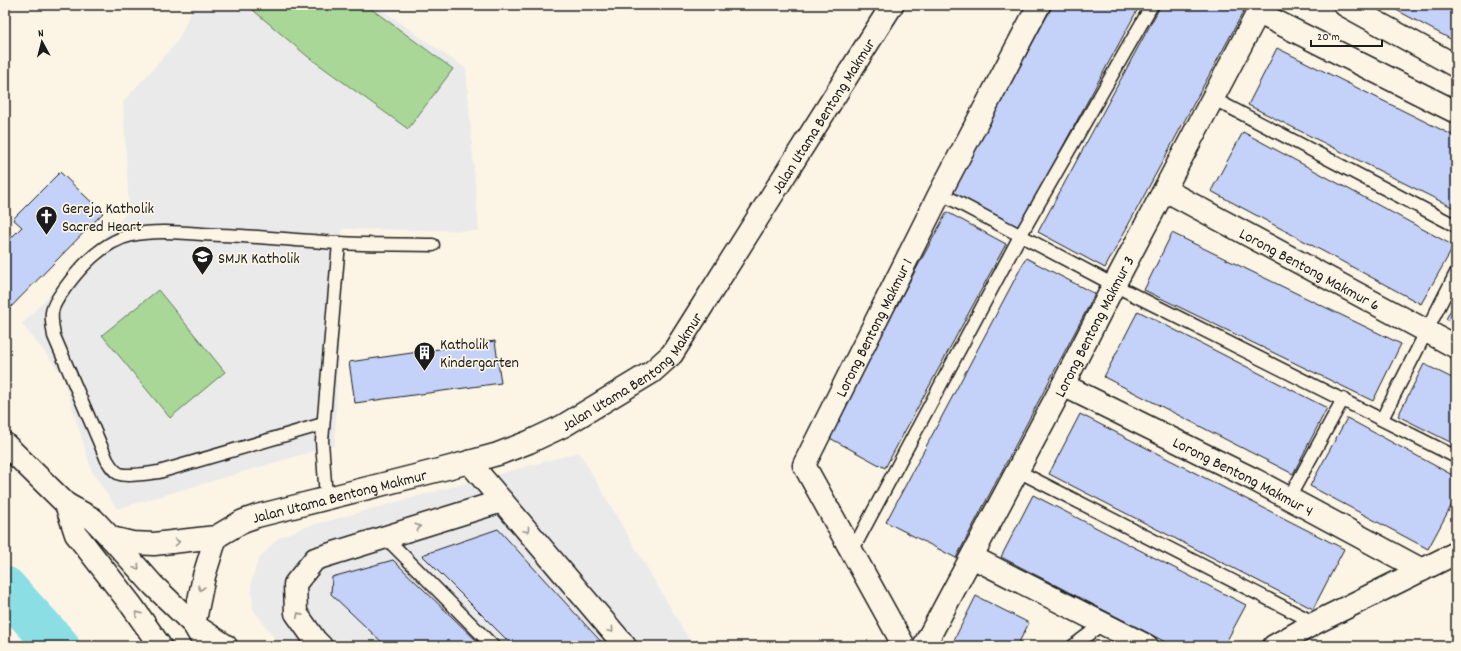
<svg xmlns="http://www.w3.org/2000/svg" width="1461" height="651" font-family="Dekko,sans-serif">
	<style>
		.built { fill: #ebeaeb }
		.green { fill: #a9d797; stroke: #627a5a }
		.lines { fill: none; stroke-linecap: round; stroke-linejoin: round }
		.river { stroke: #8cdee5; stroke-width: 43 }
		.building { fill: #c4d1f8; stroke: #1c1c1c }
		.lane-casing { stroke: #1c1c1c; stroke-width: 15 }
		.street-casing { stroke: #1c1c1c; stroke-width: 25 }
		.primary-casing { stroke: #1c1c1c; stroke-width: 25 }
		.lane { stroke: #fcf5e5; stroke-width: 12 }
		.street { stroke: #fcf5e5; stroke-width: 22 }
		.primary { stroke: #fcf5e5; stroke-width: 22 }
		.oneway { stroke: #97938b }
		.labels { text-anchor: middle; stroke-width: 3.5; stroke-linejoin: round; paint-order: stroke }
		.street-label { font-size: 16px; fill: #1c1c1c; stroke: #fcf5e5 }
		.poi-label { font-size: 16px; fill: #1c1c1c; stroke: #fcf5e5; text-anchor: start }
	</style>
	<rect width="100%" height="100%" fill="#fcf5e5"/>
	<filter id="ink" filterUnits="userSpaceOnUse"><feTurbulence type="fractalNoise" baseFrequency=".025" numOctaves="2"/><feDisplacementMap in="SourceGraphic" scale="8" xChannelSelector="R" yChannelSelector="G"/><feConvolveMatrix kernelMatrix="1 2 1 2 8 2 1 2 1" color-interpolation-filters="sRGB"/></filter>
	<g filter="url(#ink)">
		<g class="built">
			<path d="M194,5H375L466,69L479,231L342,229L335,445L117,509L92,472L62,374L22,324L129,211L123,102L177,42Z"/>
			<path d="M579,452L693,646H280L253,609L251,583L258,560L278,538L305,527Z"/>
		</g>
		<g class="green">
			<path d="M247,5H338L342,8L345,5H366L453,69L408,129L307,56Z"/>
			<path d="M158,290L225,372L170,418L102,335Z"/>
		</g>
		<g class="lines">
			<path class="river" d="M5,588L58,646"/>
		</g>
		<g class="building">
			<path d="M1053,5H1140L1019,227L952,192Z"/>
			<path d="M1161,5H1247L1105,268L1038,232Z"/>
			<path d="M1387,5H1456V42Z"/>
			<path d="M1277,48L1456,137V209L1248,105Z"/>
			<path d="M1243,132L1454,246L1421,304L1211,191Z"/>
			<path d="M60,172L103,213L5,313V244L22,227L13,219Z"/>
			<path d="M947,212L1006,244L885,468L826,436Z"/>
			<path d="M1172,233L1401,344L1373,401L1144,290Z"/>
			<path d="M1026,258L1095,294L956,558L886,522Z"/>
			<path d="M1456,300V325L1446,319Z"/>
			<path d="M1138,311L1327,408L1293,474L1104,377Z"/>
			<path d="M495,341L501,383L355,403L349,362Z"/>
			<path d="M1424,364L1456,380V445L1398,416Z"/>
			<path d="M1080,414L1344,549L1313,609L1049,474Z"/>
			<path d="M1347,418L1456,477V497L1428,549L1310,486Z"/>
			<path d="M1033,495L1246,605L1224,646H1173L1001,557Z"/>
			<path d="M498,529L605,646H513L422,555Z"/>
			<path d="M393,560L482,646H386L331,594L332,577Z"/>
			<path d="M976,596L1029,623L1017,646H951Z"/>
		</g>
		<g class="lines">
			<defs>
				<g id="lane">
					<path d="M1212,98L1456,226"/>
					<path d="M940,193L1114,285L1456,457"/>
					<path d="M1382,419L1456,273"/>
					<path d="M323,424L159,472C150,473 128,477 120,474C114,472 110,465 107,460L54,336C53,329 51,320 52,312C53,304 60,295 65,288C81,266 104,241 132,235C160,229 193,234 220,235C260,236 299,241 339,243C370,245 402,244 433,245"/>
					<path d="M1018,471L1315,623"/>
					<path d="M326,498L322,441L339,243"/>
					<path d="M1289,498L1343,399"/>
					<path d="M385,537L493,646"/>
					<path d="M851,553L1020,236L1152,5"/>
					<path d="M1073,646L1102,624"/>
				</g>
				<g id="street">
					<path d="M1345,5L1456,66"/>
					<path d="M1259,13L1456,112"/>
					<path id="s1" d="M1165,190L1456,347"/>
					<path id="s2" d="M1063,385L1255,480L1422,570"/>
					<path d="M469,462L625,646"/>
					<path d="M216,537L204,576L194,625L226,646"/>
					<path id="s3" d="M111,538L132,543L154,544L216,537L243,521L257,516L447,468L498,454L529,442L563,426L652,372L672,354L892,5"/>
					<path d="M972,557L1147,646"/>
					<path d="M321,646L315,640L296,613L295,584L315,559L502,501"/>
					<path id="s4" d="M904,646L804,465L940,193L1039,5"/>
					<path id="s5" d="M924,646L1063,385L1114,285L1262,5"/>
					<path d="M1274,646L1315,623L1456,553"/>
				</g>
				<g id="primary">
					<path d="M5,444L66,504L93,519L111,538L153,585L194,625L206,646"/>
					<path d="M66,504L76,534L132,606L160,646"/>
				</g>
			</defs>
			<use href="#lane" class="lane-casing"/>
			<use href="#street" class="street-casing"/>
			<use href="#primary" class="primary-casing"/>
			<use href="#lane" class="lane"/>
			<use href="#street" class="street"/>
			<use href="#primary" class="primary"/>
		</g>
		<defs><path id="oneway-chevron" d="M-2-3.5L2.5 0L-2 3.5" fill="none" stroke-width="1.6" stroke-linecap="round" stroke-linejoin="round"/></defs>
		<g class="oneway">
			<use href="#oneway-chevron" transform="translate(418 527) rotate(-17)"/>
			<use href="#oneway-chevron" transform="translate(527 530) rotate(50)"/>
			<use href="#oneway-chevron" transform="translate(177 542) rotate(-7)"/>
			<use href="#oneway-chevron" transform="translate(137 567) rotate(49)"/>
			<use href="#oneway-chevron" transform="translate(201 588) rotate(104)"/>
			<use href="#oneway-chevron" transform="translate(138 614) rotate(-125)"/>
			<use href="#oneway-chevron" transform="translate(299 615) rotate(-116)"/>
			<use href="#oneway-chevron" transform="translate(611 630) rotate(50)"/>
		</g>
	</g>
	<defs>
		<symbol id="church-pin" viewBox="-11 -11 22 30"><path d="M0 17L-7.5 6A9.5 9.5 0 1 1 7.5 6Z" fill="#1c1c1c" stroke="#fcf5e5"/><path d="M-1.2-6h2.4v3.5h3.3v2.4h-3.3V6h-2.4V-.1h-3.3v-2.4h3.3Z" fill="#fff"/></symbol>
		<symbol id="school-pin" viewBox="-11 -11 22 30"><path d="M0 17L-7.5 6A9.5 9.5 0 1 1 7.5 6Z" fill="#1c1c1c" stroke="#fcf5e5"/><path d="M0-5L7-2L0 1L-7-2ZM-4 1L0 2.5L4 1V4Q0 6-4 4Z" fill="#fff"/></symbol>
		<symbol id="building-pin" viewBox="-11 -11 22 30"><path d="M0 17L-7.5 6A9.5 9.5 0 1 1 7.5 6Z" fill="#1c1c1c" stroke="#fcf5e5"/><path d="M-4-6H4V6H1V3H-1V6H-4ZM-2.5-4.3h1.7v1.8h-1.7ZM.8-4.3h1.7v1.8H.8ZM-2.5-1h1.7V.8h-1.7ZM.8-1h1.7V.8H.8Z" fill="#fff"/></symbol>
	</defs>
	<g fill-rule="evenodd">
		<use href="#church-pin" x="34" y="204" width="25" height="34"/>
		<use href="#school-pin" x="190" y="244" width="25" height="34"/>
		<use href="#building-pin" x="412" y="340" width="25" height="34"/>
	</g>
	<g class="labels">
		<g class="street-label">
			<text dy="6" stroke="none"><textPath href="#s3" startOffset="885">Jalan Utama Bentong Makmur</textPath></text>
			<text dy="6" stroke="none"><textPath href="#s1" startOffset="165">Lorong Bentong Makmur 6</textPath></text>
			<text dy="6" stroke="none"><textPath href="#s5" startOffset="362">Lorong Bentong Makmur 3</textPath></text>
			<text dy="6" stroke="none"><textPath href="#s4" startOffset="361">Lorong Bentong Makmur 1</textPath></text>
			<text dy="6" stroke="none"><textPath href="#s3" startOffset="561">Jalan Utama Bentong Makmur</textPath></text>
			<text dy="6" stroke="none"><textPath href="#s2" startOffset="202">Lorong Bentong Makmur 4</textPath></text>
			<text dy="6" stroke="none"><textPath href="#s3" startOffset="237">Jalan Utama Bentong Makmur</textPath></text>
		</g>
		<g class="poi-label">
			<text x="62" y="213">Gereja Katholik<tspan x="62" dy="18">Sacred Heart</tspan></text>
			<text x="218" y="263">SMJK Katholik</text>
			<text x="440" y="349">Katholik<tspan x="440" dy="18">Kindergarten</tspan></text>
		</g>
	</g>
	<rect width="1461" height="651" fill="none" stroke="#fcf5e5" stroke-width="20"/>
	<rect x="10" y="10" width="1441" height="631" fill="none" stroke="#1c1c1c" stroke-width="1.5" filter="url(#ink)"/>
	<g transform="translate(42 42) rotate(353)" stroke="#fcf5e5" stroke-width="3" paint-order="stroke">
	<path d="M0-3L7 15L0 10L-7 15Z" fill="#1c1c1c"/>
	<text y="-6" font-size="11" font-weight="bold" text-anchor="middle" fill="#1c1c1c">N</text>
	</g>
	<path d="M1311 40v6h71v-6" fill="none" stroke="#1c1c1c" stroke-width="2"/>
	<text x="1317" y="40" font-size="12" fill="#1c1c1c" stroke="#fcf5e5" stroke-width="3" paint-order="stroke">20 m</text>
</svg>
